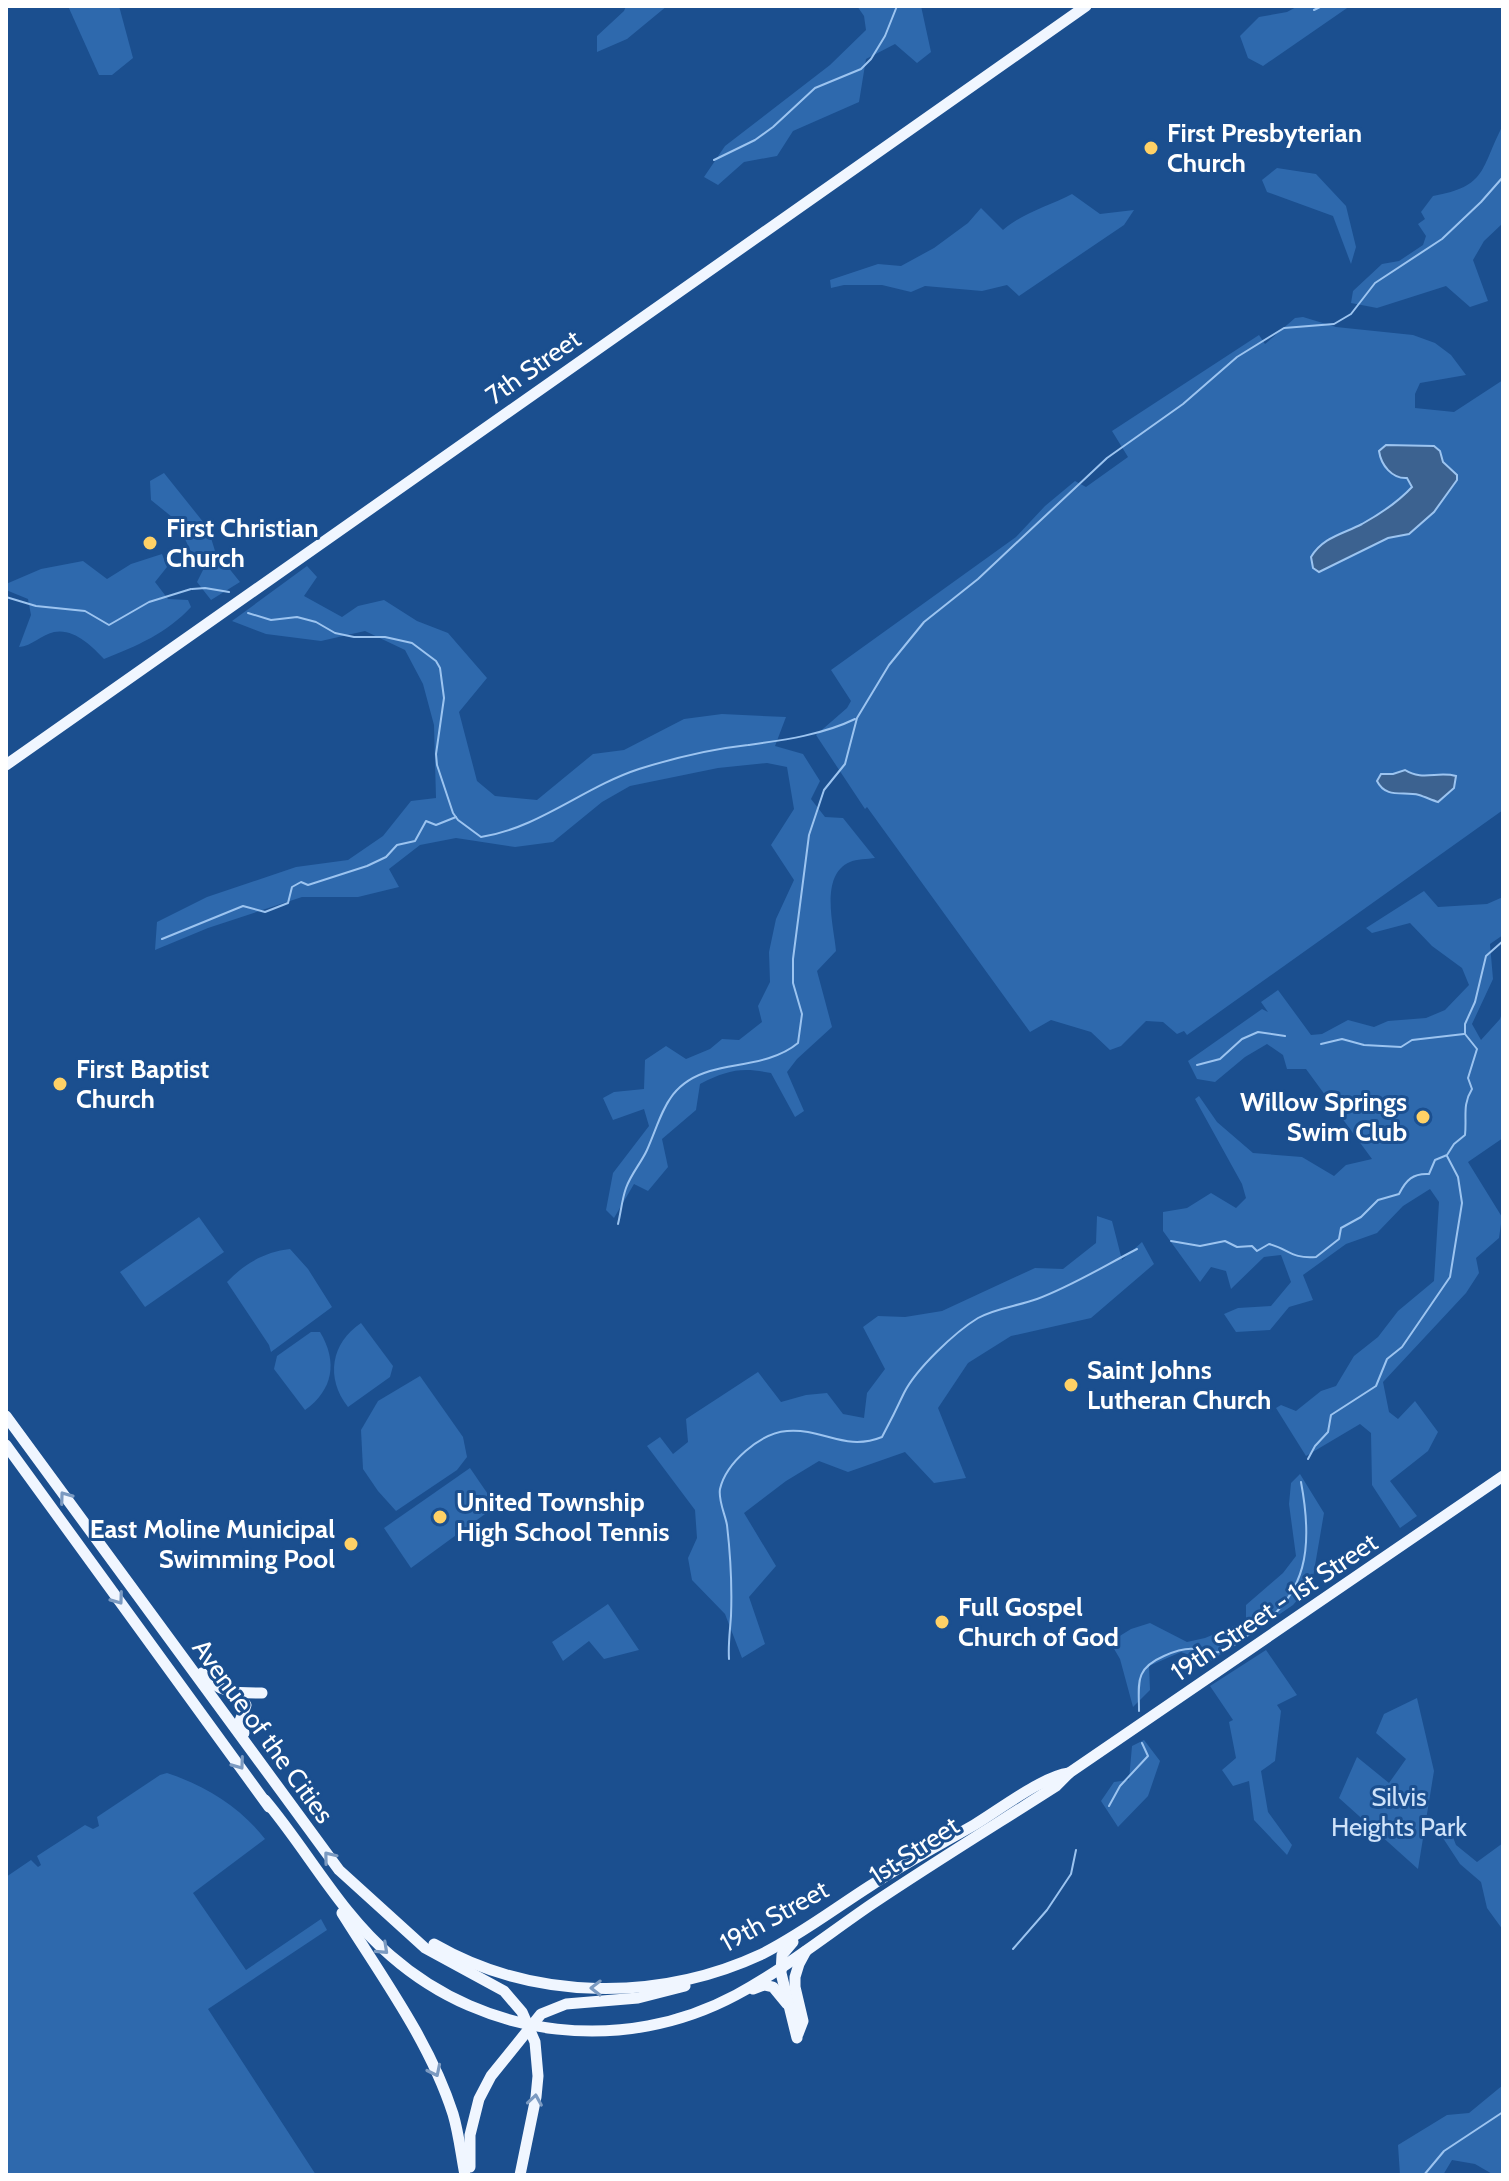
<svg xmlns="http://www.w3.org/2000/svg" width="1509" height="2181" font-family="Cabin,sans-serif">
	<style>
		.green { fill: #2e69ad }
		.water { fill: #3c6290; stroke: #9cc4f0; stroke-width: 2 }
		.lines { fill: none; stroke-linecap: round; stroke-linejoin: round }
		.stream { stroke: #9cc4f0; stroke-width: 2 }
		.major { stroke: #f0f6ff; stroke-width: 11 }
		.oneway { stroke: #7b9ac1 }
		.poi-dot { fill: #ffd166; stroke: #1b4f8f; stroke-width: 3 }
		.labels { text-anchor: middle; stroke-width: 6; stroke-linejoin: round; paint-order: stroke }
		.poi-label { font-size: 26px; font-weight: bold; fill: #fff; stroke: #1b4f8f; text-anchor: start }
		.street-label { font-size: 26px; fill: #fff; stroke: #1b4f8f }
		.park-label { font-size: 26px; fill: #cfe3fa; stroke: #1b4f8f }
	</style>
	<rect width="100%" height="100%" fill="#1b4f8f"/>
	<g class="green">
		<path d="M68,6H119L133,58L112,75H99Z"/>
		<path d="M626,6H667L627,39L597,52V36L624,11Z"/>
		<path d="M857,6H921L931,52L917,63L895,44L866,59L859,102L793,131L777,156L744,162L718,185L704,177L725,146L830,65L866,30L864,16Z"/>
		<path d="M1298,6H1350L1263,66L1248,58L1240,36L1259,17L1287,12Z"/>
		<path d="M1503,125V223L1484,241L1473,260L1488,301L1470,307L1446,286L1377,308L1351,303L1353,291L1382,264L1399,261L1423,245L1426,236L1418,224L1425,219L1421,212L1433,196C1488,186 1480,169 1503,125Z"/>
		<path d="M1277,168L1316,174L1346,206L1356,247L1351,264L1333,216L1267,192L1262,180Z"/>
		<path d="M1072,194L1100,214L1134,210L1124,225L1019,296L1007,285L982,291L925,286L911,292L882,285H844L831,288L830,280L878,264L901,266L934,248L968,223L981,208L1003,230C1022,213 1049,206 1072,194Z"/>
		<path d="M1303,317L1336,327L1413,335L1435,343L1451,355L1466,375L1420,383L1415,394V408L1454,412L1503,380V810L1187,1035L1184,1031L1177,1034L1163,1022L1146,1021L1121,1046L1110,1050L1091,1032L1051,1020L1030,1032L867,807L865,809L816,735L847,708L851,701L831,670L1016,537L1045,506L1075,481L1086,487L1128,457L1112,431L1259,335L1265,344L1295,318Z"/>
		<path d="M164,473L208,528L215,551L240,582L211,600L197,582L206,564L190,550L177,521L151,500L150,481Z"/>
		<path d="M162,554L167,567L155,582L168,599L188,600L191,607C167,633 137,646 104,659C92,646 74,628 54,632C41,635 32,646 19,647L31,615L28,599L6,590V584L41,569L83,561L107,579L131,564Z"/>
		<path d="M307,566L317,577L304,596L342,617L358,606L384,600L417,621L448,633L487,678L459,712L477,781L495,796L537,800L593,754L624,750L684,719L722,714L786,717L775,746L803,754L820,781L811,799L825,817L843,818L875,858C868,859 856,859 850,862C819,875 834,927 836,951L817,971L832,1027L797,1059L787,1072L804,1111L795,1117L771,1073C741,1067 728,1070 700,1084L696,1110L662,1139L668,1167L648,1191L634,1184L614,1218L606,1210L613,1173L649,1126L644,1109L613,1120L603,1098L614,1092L644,1089L645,1060L666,1046L686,1059L710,1049L722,1039L739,1040L762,1022L758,1006L770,982L769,952L776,919L794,880L771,845L794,809L787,767L767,763L718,768L630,786L602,802L553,842L515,847L456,838L420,845L389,869L399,887L358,897H302L208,928L155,950L157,922L207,897L296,867L348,860L383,836L411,801L436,798L434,725L423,684L405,650L365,631L321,641L266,634L232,621Z"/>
		<path d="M1424,891L1438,907L1487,904L1503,897V935L1490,944L1493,979L1472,1024L1481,1040L1500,1019L1503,1010V1138L1468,1162L1502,1217L1499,1238L1476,1258L1479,1273L1466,1293L1383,1382L1389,1412L1398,1419L1415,1401L1438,1432L1428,1451L1390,1481L1417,1516L1400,1528L1372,1485L1371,1433L1360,1424L1306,1456L1276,1408L1281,1405L1296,1411L1321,1391L1336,1386L1354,1356L1378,1337L1398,1311L1434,1281L1439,1202L1430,1189L1403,1206L1377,1233L1346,1244L1303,1275L1313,1300L1289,1307L1270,1330L1236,1332L1224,1314L1238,1308L1271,1306L1291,1282L1281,1255L1264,1257L1231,1289L1226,1271L1211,1267L1200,1282L1163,1231V1212L1187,1208L1211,1193L1236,1208L1246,1198L1242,1184L1195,1099L1199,1096L1217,1122L1253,1153L1302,1157L1334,1176L1346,1165L1372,1159L1306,1069H1287L1283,1055L1267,1044L1245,1057L1215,1082L1197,1079L1188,1061L1262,1009L1268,1012L1261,1002L1278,990L1311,1035L1322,1034L1348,1020L1374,1027L1388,1021L1426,1018L1445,1010L1469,985L1462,968L1432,946L1410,923L1372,933L1366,928Z"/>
		<path d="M1097,1216L1112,1221L1122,1260L1142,1242L1154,1264L1091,1318L1011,1336L968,1363L938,1408L966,1478L934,1483L905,1452L848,1472L819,1461L786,1481L744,1513L776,1566L749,1597L765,1644L742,1658L725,1614L692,1580L688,1558L697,1538L695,1510L647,1446L660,1437L673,1454L688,1442L686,1419L758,1372L781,1402L806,1395L827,1393L843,1414L864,1418L867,1393L885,1369L863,1327L878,1316L905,1317L942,1311L1035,1268L1063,1269L1096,1243Z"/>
		<path d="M199,1217L224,1252L145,1307L120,1272Z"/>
		<path d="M290,1249L308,1269L332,1307L271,1352L269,1345L227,1282C244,1264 264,1252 290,1249Z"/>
		<path d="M361,1323L393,1366L390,1377L348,1407C325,1378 331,1343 361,1323Z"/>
		<path d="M311,1332H320C338,1362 333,1390 305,1410L274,1369L277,1356Z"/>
		<path d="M420,1376L463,1437L467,1457L457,1470L396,1511L378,1491L363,1469L361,1430L378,1401Z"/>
		<path d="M470,1468L496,1506L411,1568L384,1528Z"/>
		<path d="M1300,1474L1324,1513L1312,1583L1293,1605L1199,1669L1195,1657L1181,1652L1149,1666L1150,1690L1133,1707L1120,1659L1110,1642L1131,1629L1150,1623L1187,1642L1205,1638L1246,1621V1605L1283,1573L1296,1556L1289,1504L1291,1483Z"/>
		<path d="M608,1604L639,1650L604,1659L589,1641L563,1661L552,1642Z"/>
		<path d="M1266,1650L1297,1695L1277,1705L1281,1711L1275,1761L1261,1771L1268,1812L1292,1845L1287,1855L1254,1820L1249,1781L1233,1786L1222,1770L1236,1758L1229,1722L1233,1720L1210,1686Z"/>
		<path d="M1417,1698L1434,1771L1418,1869L1339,1798L1357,1757L1389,1783L1406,1759L1376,1733L1384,1714Z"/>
		<path d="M1144,1740L1160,1761L1148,1796L1118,1827L1101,1801L1114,1782L1129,1780L1132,1746Z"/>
		<path d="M167,1773C206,1786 240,1807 265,1839L193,1893L246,1970L321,1919L327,1930L208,2009L316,2175H6V1877L31,1860L38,1867L41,1865L37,1856L85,1825L93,1829L99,1826L97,1817L160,1775Z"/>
		<path d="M1447,1822L1456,1845L1477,1862L1503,1843V1930L1487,1908L1481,1882L1460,1864L1441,1835Z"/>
		<path d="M1503,2085V2175H1494L1475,2164L1452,2160L1443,2175H1400L1398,2145L1447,2115L1469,2113Z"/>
	</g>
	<g class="water">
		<path d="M1386,445L1434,446L1440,451L1443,462L1457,475V480L1434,512L1409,534L1388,538L1319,572L1313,568L1311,557C1323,537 1343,534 1362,524C1380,514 1399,501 1412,487L1407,478C1392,479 1381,465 1379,451Z"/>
		<path d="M1405,770C1422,781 1438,771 1456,776L1454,788L1438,802C1432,800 1425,797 1419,795C1403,791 1386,799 1377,781L1381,774H1393Z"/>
	</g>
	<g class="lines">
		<g class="stream">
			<path d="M1314,10L1322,6"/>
			<path d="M714,160L755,140L773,127L815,88L861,69L871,59L885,36L897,6"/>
			<path d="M192,589L205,588L229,592"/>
			<path d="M6,597L36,606L85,611L109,625L149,602L191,589"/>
			<path d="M248,613L271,620L297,617L316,622L335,633L354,637H385L412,643L436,661L440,668L444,698L436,754L437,765L453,813L458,820L481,837C539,828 584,787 639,769C674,758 711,749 748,745C784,740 822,735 855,719"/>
			<path d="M162,939L243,906L265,912L288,903L292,887L301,882L308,885L367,866L386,857L397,845L415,841L426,821L436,825L456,817"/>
			<path d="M1321,1044L1342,1039L1364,1045L1401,1047L1412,1040L1464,1034"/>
			<path d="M1197,1065L1220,1059L1242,1039L1258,1032L1285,1036"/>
			<path d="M618,1224C621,1212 622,1199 626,1188C631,1174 641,1163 647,1150C663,1114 666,1084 710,1071C739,1063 774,1063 798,1043L802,1014L793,983V959L809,835L824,790L845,764L857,718L889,665L924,622L978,579L1107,458L1183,404L1237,357L1284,328L1334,324L1351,314L1375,283L1442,239L1481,202L1503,177"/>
			<path d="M1171,1241L1200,1246L1225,1241L1237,1247L1252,1246L1257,1251L1269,1244C1289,1249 1291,1259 1316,1257L1339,1239L1341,1228L1361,1217L1378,1200L1399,1194C1406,1180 1413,1173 1429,1174L1435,1160L1447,1155L1454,1144L1465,1135C1467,1117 1462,1105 1472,1089L1468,1078L1477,1049L1465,1034V1024L1475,1002L1486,956L1503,941"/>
			<path d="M1308,1459L1315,1446L1328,1432L1331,1415L1376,1386L1387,1359L1402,1347L1450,1277L1462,1203L1458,1177L1447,1156"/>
			<path d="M729,1659C728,1644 730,1631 731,1616C732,1590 730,1551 727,1525C725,1514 718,1500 720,1489C726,1463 760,1433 787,1431C823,1428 845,1452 882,1437C890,1422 897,1408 904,1393C916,1369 955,1332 978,1318C996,1308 1018,1306 1037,1299C1072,1286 1104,1266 1137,1249"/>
			<path d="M1139,1711C1139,1683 1134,1669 1164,1656C1173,1652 1184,1648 1194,1649C1204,1649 1214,1655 1224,1651C1233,1647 1242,1639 1250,1634C1309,1595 1313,1546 1301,1482"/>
			<path d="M1109,1806L1120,1786L1148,1756L1142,1743"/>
			<path d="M1013,1949L1047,1910L1071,1874L1076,1850"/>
			<path d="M1424,2175L1444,2151L1503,2112"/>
		</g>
		<g class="major">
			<path d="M6,765L1086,6"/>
			<path d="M6,1416L339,1870L425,1948L504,1991L522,2012L535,2042L538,2076L536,2097L520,2175"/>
			<path d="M6,1445L269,1807"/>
			<path d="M202,1673C219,1694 237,1693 262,1693"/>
			<path d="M244,1733L240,1721L246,1705"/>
			<path d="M265,1800C308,1851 340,1913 391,1956C486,2039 624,2055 736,1995C783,1970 828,1934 872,1904C933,1863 995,1825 1056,1786L1069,1773L1503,1476"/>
			<path d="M342,1913C382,1977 430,2042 453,2114C459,2134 461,2155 465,2175"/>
			<path d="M793,1942L782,1955L781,1973L797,2038"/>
			<path d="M434,1944C533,2001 659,2002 762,1954C800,1935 834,1909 870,1886C904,1864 939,1845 974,1825C999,1810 1043,1776 1069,1773"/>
			<path d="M753,1989L764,1985L773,1987L787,2004"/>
			<path d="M798,2034L803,2021L795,1987V1977L799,1964L806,1951"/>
			<path d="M470,2167V2135L479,2099L491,2076L541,2014L566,2004L638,1998L685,1986"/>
		</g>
	</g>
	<defs><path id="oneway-chevron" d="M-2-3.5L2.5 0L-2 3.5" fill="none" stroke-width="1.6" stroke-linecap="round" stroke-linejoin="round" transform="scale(2)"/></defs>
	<g class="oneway">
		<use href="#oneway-chevron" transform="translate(65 1497) rotate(-126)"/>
		<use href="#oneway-chevron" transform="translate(118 1599) rotate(54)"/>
		<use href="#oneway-chevron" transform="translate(239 1764) rotate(54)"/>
		<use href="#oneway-chevron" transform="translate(329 1857) rotate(-129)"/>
		<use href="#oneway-chevron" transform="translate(383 1949) rotate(43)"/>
		<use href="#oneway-chevron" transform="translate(596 1988) rotate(-179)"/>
		<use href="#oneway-chevron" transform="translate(435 2071) rotate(64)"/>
		<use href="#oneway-chevron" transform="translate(535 2100) rotate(-81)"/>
	</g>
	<g class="poi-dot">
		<circle cx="1151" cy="148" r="8"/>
		<circle cx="150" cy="543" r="8"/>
		<circle cx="60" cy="1084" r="8"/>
		<circle cx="1423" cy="1117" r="8"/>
		<circle cx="1071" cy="1385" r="8"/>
		<circle cx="440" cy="1517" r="8"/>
		<circle cx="351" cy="1544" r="8"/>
		<circle cx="942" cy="1622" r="8"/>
	</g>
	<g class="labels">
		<g class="poi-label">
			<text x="1167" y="142">First Presbyterian<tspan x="1167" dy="30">Church</tspan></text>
			<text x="166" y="537">First Christian<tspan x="166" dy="30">Church</tspan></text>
			<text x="76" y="1078">First Baptist<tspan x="76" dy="30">Church</tspan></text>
			<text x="1407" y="1111" text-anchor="end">Willow Springs<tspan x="1407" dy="30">Swim Club</tspan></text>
			<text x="1087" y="1379">Saint Johns<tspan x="1087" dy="30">Lutheran Church</tspan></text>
			<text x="456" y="1511">United Township<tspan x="456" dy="30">High School Tennis</tspan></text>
			<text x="335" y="1538" text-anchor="end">East Moline Municipal<tspan x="335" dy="30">Swimming Pool</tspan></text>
			<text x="958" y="1616">Full Gospel<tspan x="958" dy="30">Church of God</tspan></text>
		</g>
		<g class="street-label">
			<text transform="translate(533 367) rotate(-35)" y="9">7th Street</text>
			<text transform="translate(1274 1607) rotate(-34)" y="9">19th Street - 1st Street</text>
			<text transform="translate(263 1731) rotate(54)" y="9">Avenue of the Cities</text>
			<text transform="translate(914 1850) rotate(-33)" y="9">1st Street</text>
			<text transform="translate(774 1916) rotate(-29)" y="9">19th Street</text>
		</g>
		<g class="park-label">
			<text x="1399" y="1806">Silvis<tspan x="1399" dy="30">Heights Park</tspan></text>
		</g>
	</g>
	<rect width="1509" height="2181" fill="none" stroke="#ffffff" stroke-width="16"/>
</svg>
